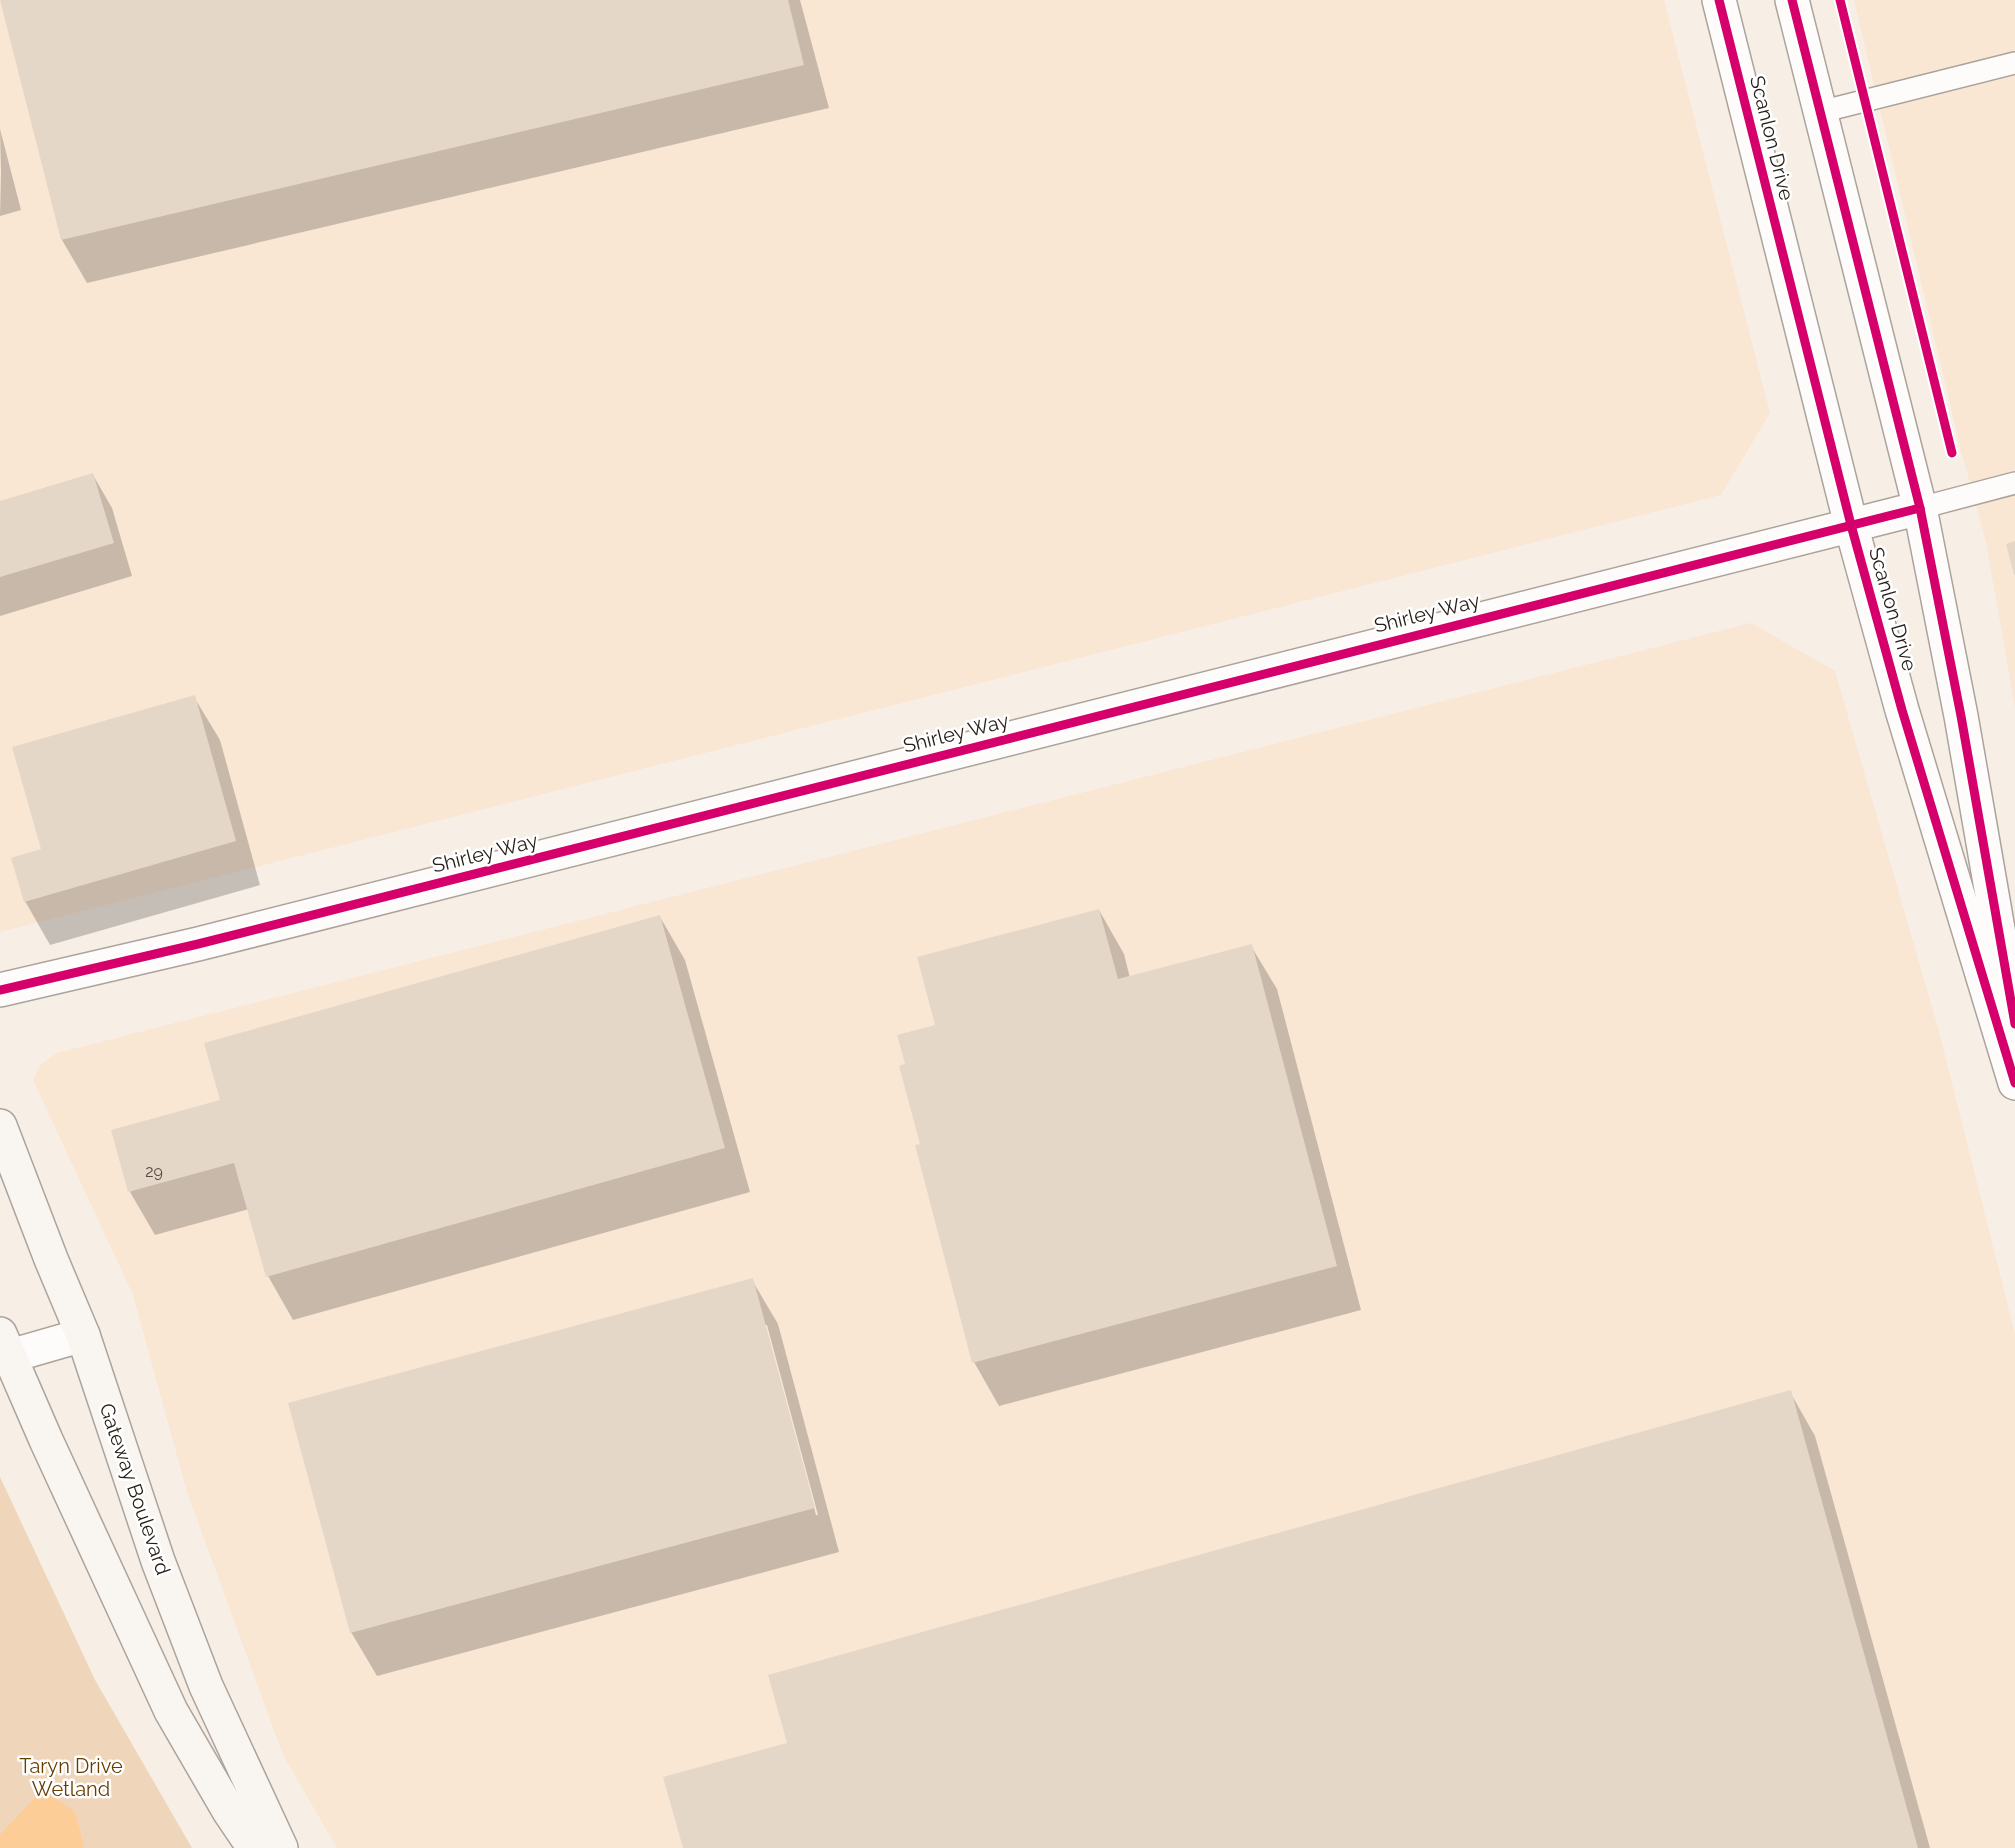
<svg xmlns="http://www.w3.org/2000/svg" width="2015" height="1848" font-family="Raleway,sans-serif">
	<style>
		.built { fill: #f9e7d4 }
		.green { fill: #efd5ba }
		.water { fill: #fccd97 }
		.shadow { fill: #0003; fill-rule: evenodd }
		.building { fill: #e5d7c8 }
		.lines { fill: none; stroke-linecap: round; stroke-linejoin: round }
		.lane-casing { stroke: #aba39c; stroke-width: 24 }
		.street-casing { stroke: #aba39c; stroke-width: 36 }
		.secondary-casing { stroke: #aba39c; stroke-width: 36 }
		.lane { stroke: #fefcfb; stroke-width: 21 }
		.street { stroke: #fefcfb; stroke-width: 33 }
		.secondary { stroke: #f9f6f2; stroke-width: 33 }
		.cycleway-casing { stroke: #fff; stroke-width: 13 }
		.cycleway { stroke: #d6006c; stroke-width: 9 }
		.labels { text-anchor: middle; stroke-width: 5; stroke-linejoin: round; paint-order: stroke }
		.number-label { font-size: 16px; fill: #554c42 }
		.street-label { font-size: 20px; fill: #251d16; stroke: #fff }
		.park-label { font-size: 20px; fill: #663e00; stroke: #fff }
	</style>
	<rect width="100%" height="100%" fill="#f7eee5"/>
	<g class="built">
		<path d="M0,0H1664L1770,413L1721,495L0,932Z"/>
		<path d="M1854,0H2015V708L1986,542L1961,450Z"/>
		<path d="M1751,623L1835,671L1940,1035L2015,1334V1848H337L283,1755L187,1492L133,1295L33,1080L40,1065L57,1053Z"/>
	</g>
	<path class="green" d="M0,1477L95,1680L192,1848H0Z"/>
	<path class="water" d="M43,1789L75,1812L84,1848H0V1835Z"/>
	<g class="shadow">
		<path d="M1,0H800L829,108L87,283L62,240Z"/>
		<path d="M0,129L21,210L0,216L1,173Z"/>
		<path d="M93,475L112,508L132,576L0,616V503Z"/>
		<path d="M194,697L220,740L260,885L50,945L25,901L43,850Z"/>
		<path d="M1099,910L1124,954L1130,978L1251,946L1277,989L1361,1310L999,1406L974,1362L906,1065L937,1026Z"/>
		<path d="M660,917L685,960L750,1192L293,1320L268,1276L249,1209L155,1235L130,1192L222,1101Z"/>
		<path d="M752,1280L778,1324L839,1552L377,1676L351,1632ZM764,1325H767L818,1515H816Z"/>
		<path d="M1790,1392L1815,1436L1930,1848H684Z"/>
	</g>
	<g class="building">
		<path d="M0,0H788L804,65L61,240Z"/>
		<path d="M93,473L114,543L0,577V501Z"/>
		<path d="M2015,541V575H2014L2006,544Z"/>
		<path d="M195,695L236,841L24,902L11,858L41,849L12,747Z"/>
		<path d="M1099,909L1118,979L1252,944L1337,1266L972,1363L915,1145L920,1144L899,1066L905,1064L897,1035L935,1025L917,957Z"/>
		<path d="M660,915L725,1148L266,1277L234,1163L128,1192L111,1130L220,1100L204,1043Z"/>
		<path d="M753,1278L815,1508L350,1633L288,1403Z"/>
		<path d="M1791,1390L1918,1848H683L663,1777L787,1743L768,1675Z"/>
	</g>
	<g class="lines">
		<defs>
			<g id="lane">
				<path d="M1820,112L2015,63"/>
				<path d="M1920,508L2015,483"/>
			</g>
			<g id="street">
				<path d="M1719,0L1851,525L1902,710L2015,1083"/>
				<path d="M1792,0L1920,508L1961,716L2014,1021"/>
				<path d="M0,990L198,944L1920,508"/>
				<path d="M0,1359L83,1335"/>
			</g>
			<g id="secondary">
				<path d="M0,1126L51,1259L83,1335L158,1561L206,1686L281,1848"/>
				<path d="M0,1334L46,1440L171,1711L229,1811L254,1848"/>
			</g>
		</defs>
		<use href="#lane" class="lane-casing"/>
		<use href="#street" class="street-casing"/>
		<use href="#secondary" class="secondary-casing"/>
		<use href="#lane" class="lane"/>
		<use href="#street" class="street"/>
		<use href="#secondary" class="secondary"/>
		<defs>
			<g id="cycleway">
				<path d="M1719,0L1851,525L1902,710L2015,1083"/>
				<path d="M1792,0L1920,508L1961,716L2015,1024"/>
				<path d="M1840,0L1952,453"/>
				<path d="M0,990L198,944L1920,508"/>
			</g>
		</defs>
		<use href="#cycleway" class="cycleway-casing"/>
		<use href="#cycleway" class="cycleway"/>
	</g>
	<g class="labels">
		<g class="number-label">
			<text x="154" y="1177">29</text>
		</g>
		<g class="street-label">
			<text transform="translate(1772 138) rotate(76)" y="7">Scanlon Drive</text>
			<text transform="translate(1893 609) rotate(74)" y="7">Scanlon Drive</text>
			<text transform="translate(1427 613) rotate(-14)" y="7">Shirley Way</text>
			<text transform="translate(956 733) rotate(-14)" y="7">Shirley Way</text>
			<text transform="translate(485 853) rotate(-14)" y="7">Shirley Way</text>
			<text transform="translate(135 1489) rotate(71)" y="7">Gateway Boulevard</text>
		</g>
		<g class="park-label">
			<text x="71" y="1773">Taryn Drive<tspan x="71" dy="23">Wetland</tspan></text>
		</g>
	</g>
</svg>
